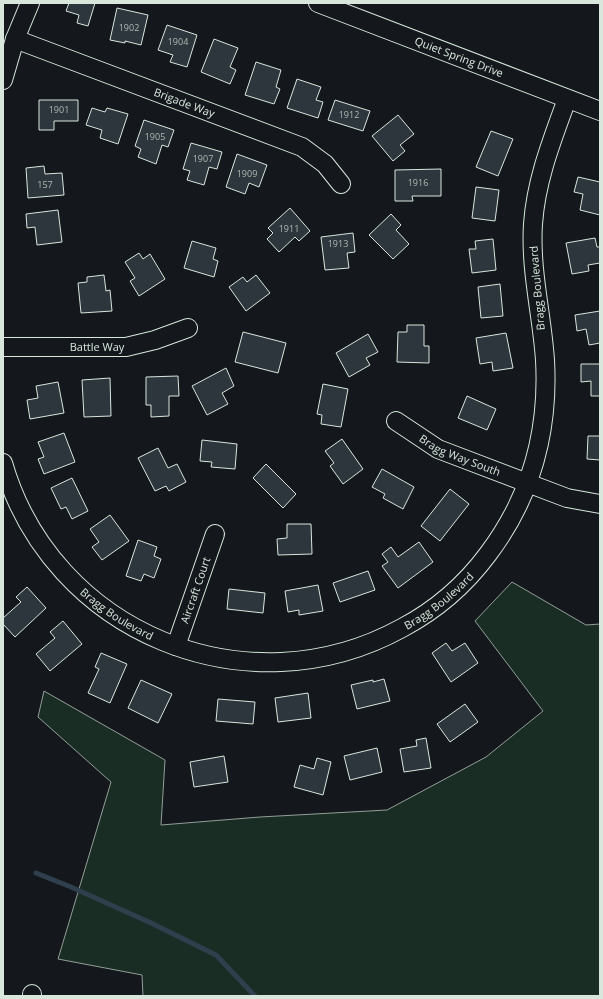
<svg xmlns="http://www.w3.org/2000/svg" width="603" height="999" font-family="'Open Sans',sans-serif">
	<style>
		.green { fill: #1a2d24; stroke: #939e99 }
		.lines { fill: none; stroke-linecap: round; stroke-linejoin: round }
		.stream { stroke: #2f3f4d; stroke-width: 5 }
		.building { fill: #2c363c; stroke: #d8e6dc }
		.minor-casing { stroke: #d8e6dc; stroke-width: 20 }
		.minor { stroke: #14181c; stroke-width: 18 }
		.labels { text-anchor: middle; stroke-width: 3; stroke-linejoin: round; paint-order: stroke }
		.number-label { font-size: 9px; fill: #adbab4 }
		.street-label { font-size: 11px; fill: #d8e6dc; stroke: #14181c }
	</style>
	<rect width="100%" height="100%" fill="#14181c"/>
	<path class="green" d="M512,582L586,625L600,624V996H143L142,975L58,959L111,782L38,717L44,691L165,760L161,825L260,817L387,810L486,757L543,711L475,621Z"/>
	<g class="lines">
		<path class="stream" d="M36,873L71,887L151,923L216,955L255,996"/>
	</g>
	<g class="building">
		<path d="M69,3H95L88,26L77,23L79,15L66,11Z"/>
		<path d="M117,8L148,15L141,45L125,41V43L110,40Z"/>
		<path d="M167,25L197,35L187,67L170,62L173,55L158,50Z"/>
		<path d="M214,39L238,48L230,67L236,70L230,84L201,72Z"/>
		<path d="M256,62L281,70L276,87L280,89L274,104L245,95Z"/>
		<path d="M297,79L321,87L316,100L323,102L318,118L287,108Z"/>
		<path d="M39,100H78V121H54V130H39Z"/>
		<path d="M335,100L370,111L363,131L328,120Z"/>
		<path d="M92,108L105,112L107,108L128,114L118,144L100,138L102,130L86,125Z"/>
		<path d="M398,115L414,134L400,145L405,151L393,161L372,136Z"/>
		<path d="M144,120L174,130L168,147L162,145L156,164L138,157L141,149L135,146Z"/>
		<path d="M491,131L513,139L498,176L476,167Z"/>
		<path d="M191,143L222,152L217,169L209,167L204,185L187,180L190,171L183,169Z"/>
		<path d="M237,154L267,165L259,187L249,183L245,194L226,187Z"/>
		<path d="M44,166L45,174L62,173L64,195L28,198L26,168Z"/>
		<path d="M441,169V196H412L413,201H395V170Z"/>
		<path d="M578,177L600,182V215L580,210L583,194L574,192Z"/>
		<path d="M476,187L499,190L495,221L472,218Z"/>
		<path d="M290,208L310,231L299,241L295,237L279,252L267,239L273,233L268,228Z"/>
		<path d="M58,210L62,242L37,245L35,227L27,228L26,214Z"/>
		<path d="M391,214L401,225L396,230L409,244L393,259L369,235Z"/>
		<path d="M353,233L355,252L347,253L349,268L325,270L321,237Z"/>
		<path d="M595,238L597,247H600V263L588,265L589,271L572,274L566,243Z"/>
		<path d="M493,239L496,270L472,273L469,249H476L475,241Z"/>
		<path d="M192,241L216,248L213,259L218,261L214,277L184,268Z"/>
		<path d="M139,253L143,259L150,254L165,279L139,296L130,281L135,278L125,262Z"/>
		<path d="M104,275L106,291L110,290L112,311L81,313L78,283L87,282V277Z"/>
		<path d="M256,275L270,293L246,311L229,287L243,277L247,282Z"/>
		<path d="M500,284L503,316L481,318L478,287Z"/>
		<path d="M600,311V343L589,345L586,329L577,331L575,315Z"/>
		<path d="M407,325H424V346H429V363L397,362L398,332H407Z"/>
		<path d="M243,332L286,343L278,373L235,362Z"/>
		<path d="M506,333L513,368L493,371L492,362L480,364L476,338Z"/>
		<path d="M368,334L378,352L366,358L370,365L349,377L336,353Z"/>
		<path d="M581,364H600V396H591V381L581,382Z"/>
		<path d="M226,368L234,386L222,393L228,404L207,415L192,386Z"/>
		<path d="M178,376L179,396H169V416L151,417V405H146V377Z"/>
		<path d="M110,378L111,416L84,417L82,380Z"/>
		<path d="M58,382L64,413L30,419L27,400L38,398L36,386Z"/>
		<path d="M323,384L348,389L341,427L321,424L322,415L317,414Z"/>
		<path d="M467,396L496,409L487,430L458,418Z"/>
		<path d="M64,433L75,462L44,474L38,459L44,457L38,442Z"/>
		<path d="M588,436H600V460L587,459Z"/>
		<path d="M342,439L363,469L343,484L330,466L334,463L325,451Z"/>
		<path d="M202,440L237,444L235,469L211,467L212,462L200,461Z"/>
		<path d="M158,448L168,468L177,464L186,482L169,491L166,486L155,491L138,458Z"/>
		<path d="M266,464L296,494L283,508L253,478Z"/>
		<path d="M382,469L414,487L403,509L383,498L385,494L372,487Z"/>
		<path d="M72,478L88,511L72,519L66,507L61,509L51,488Z"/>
		<path d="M450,489L469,504L440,541L421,526Z"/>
		<path d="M110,515L129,541L102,560L92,547L99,542L90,529Z"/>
		<path d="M287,524H311L312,554L278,555L277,539L287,538Z"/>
		<path d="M138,540L157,547L154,556L161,559L154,578L144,574L141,581L126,576Z"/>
		<path d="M419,542L433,562L398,588L382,566L388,562L382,554L391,547L398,557Z"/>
		<path d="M368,571L375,590L340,602L333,583Z"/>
		<path d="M318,585L323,611L299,615V610L288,612L285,591Z"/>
		<path d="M27,587L46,608L15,637L3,624V618L21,602L16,597Z"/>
		<path d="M229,589L265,593L263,613L227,609Z"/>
		<path d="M63,621L82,644L50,671L36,654L55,638L50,632Z"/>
		<path d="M446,643L452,651L465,643L478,663L451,682L432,653Z"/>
		<path d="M101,653L127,664L110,703L88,693L99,669L95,667Z"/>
		<path d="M384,679L390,701L357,709L351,685L373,680V682Z"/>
		<path d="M141,680L172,694L158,723L128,708Z"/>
		<path d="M308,693L311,718L278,722L275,698Z"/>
		<path d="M218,699L255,702L253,724L216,721Z"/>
		<path d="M465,704L478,722L450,742L437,724Z"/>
		<path d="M426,738L431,768L404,772L400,749L417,746L416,740Z"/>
		<path d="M377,748L382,772L350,780L344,756Z"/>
		<path d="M224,756L228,782L194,787L190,762Z"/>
		<path d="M317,758L331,762L323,795L294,787L300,765L314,769Z"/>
	</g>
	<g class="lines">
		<defs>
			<g id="minor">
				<path id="s1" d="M318,3L600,111"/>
				<path id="s2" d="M15,39L302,147L325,164L341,184"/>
				<path d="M3,80L15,39L30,3"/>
				<path id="s3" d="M3,347H126L155,340L188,328"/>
				<path id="s4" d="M396,421L438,449L567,498L600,504"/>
				<path id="s5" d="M3,463C52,633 247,713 402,628C436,610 465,585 488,554C531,497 549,431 545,360C542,315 530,270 533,224C536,180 552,140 567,99"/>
				<path id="s6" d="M176,646L215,534"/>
				<path d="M32,994V996"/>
			</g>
		</defs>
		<use href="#minor" class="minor-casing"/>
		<use href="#minor" class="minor"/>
	</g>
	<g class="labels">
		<g class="number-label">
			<text x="129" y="31">1902</text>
			<text x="178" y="45">1904</text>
			<text x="59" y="113">1901</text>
			<text x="349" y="118">1912</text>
			<text x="155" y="140">1905</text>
			<text x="203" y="162">1907</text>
			<text x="247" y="177">1909</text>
			<text x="418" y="186">1916</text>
			<text x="45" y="188">157</text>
			<text x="289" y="232">1911</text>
			<text x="338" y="247">1913</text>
		</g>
		<g class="street-label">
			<text dy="4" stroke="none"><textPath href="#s1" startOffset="151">Quiet Spring Drive</textPath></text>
			<text dy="4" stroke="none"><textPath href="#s2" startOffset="181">Brigade Way</textPath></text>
			<text transform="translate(537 288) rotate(-95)" y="4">Bragg Boulevard</text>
			<text dy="4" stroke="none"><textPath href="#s3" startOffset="94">Battle Way</textPath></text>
			<text dy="4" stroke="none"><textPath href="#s4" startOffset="73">Bragg Way South</textPath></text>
			<text dy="4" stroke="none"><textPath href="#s6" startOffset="59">Aircraft Court</textPath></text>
			<text dy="4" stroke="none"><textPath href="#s5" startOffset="541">Bragg Boulevard</textPath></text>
			<text dy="4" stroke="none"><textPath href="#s5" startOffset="194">Bragg Boulevard</textPath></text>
		</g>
	</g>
	<rect width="603" height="999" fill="none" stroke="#d8e6dc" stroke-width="8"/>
</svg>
